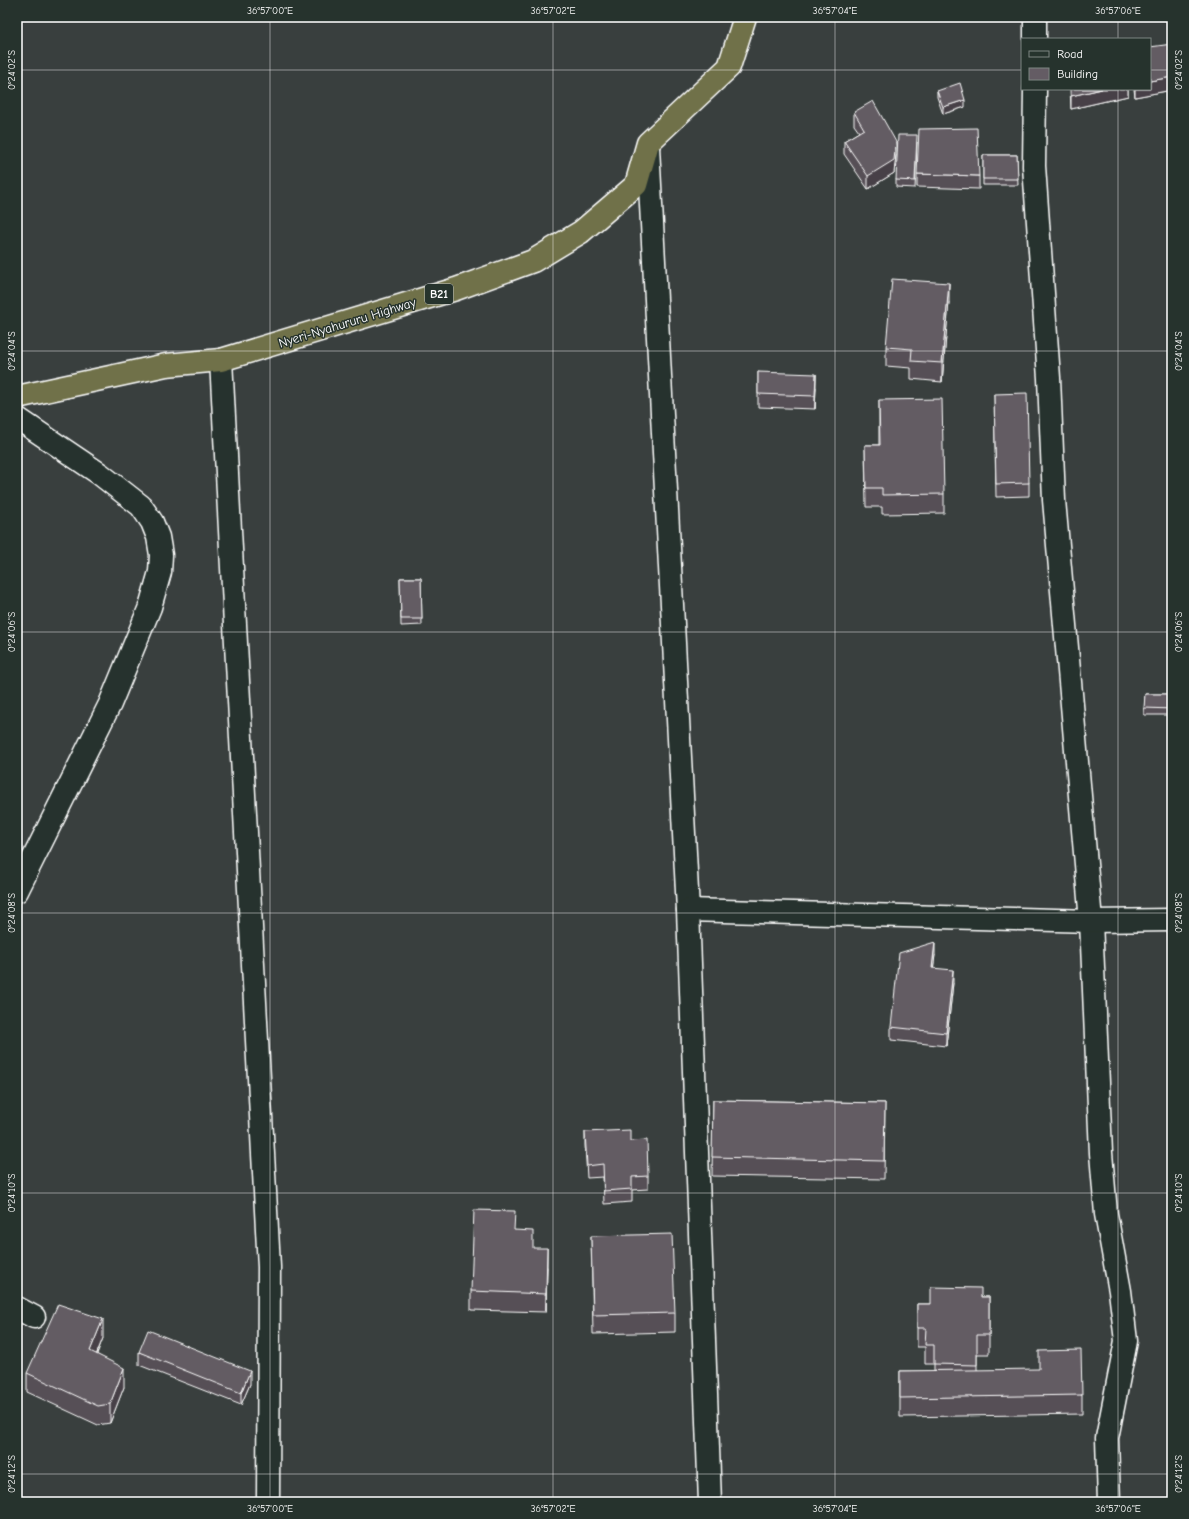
<svg xmlns="http://www.w3.org/2000/svg" width="1189" height="1519" font-family="'Comic Neue',sans-serif">
	<style>
		.lines { fill: none; stroke-linecap: round; stroke-linejoin: round }
		.minor-casing { stroke: #fff; stroke-width: 25 }
		.trunk-casing { stroke: #fff; stroke-width: 25 }
		.minor { stroke: #26332d; stroke-width: 22 }
		.trunk { stroke: #6f714a; stroke-width: 22 }
		.wall { fill: #564f56; stroke: #fff }
		.shaded-wall { fill: #464046; stroke: #fff }
		.building { fill: #645c64; stroke: #fff }
		.ticks { fill: none; stroke: #fff; stroke-width: 1; stroke-opacity: 0.45 }
		.labels { text-anchor: middle; stroke-width: 3; stroke-linejoin: round; paint-order: stroke }
		.shield { fill: #26332d; stroke: #bec2c0; stroke-width: 1 }
		.shield-label { font-size: 12px; font-weight: bold; fill: #fff }
		.street-label { font-size: 13px; fill: #fff; stroke: #26332d }
		.neatline { fill: none; stroke: #fff; stroke-width: 1.5 }
		.ticks-label { font-size: 10px; text-anchor: middle; fill: #fff }
	</style>
	<rect width="100%" height="100%" fill="#393f3e"/>
	<filter id="ink" filterUnits="userSpaceOnUse"><feTurbulence type="fractalNoise" baseFrequency=".025" numOctaves="2"/><feDisplacementMap in="SourceGraphic" scale="8" xChannelSelector="R" yChannelSelector="G"/><feConvolveMatrix kernelMatrix="1 2 1 2 8 2 1 2 1" color-interpolation-filters="sRGB"/></filter>
	<g filter="url(#ink)">
		<g class="lines">
			<defs>
				<g id="minor">
					<path d="M1035,39V17"/>
					<path d="M1035,89L1034,166L1049,378L1054,500L1091,921L1101,1153L1106,1214L1120,1291L1126,1341L1107,1438L1109,1502"/>
					<path d="M648,147L688,910L710,1502"/>
					<path d="M221,360L269,1267L268,1502"/>
					<path d="M17,418L100,474L141,506L152,522L158,537L161,555L160,572L150,607L110,704L17,891"/>
					<path d="M688,910L1091,921L1172,920"/>
					<path d="M17,1308L34,1317"/>
				</g>
				<path id="trunk" d="M17,397L166,365L221,360L456,289L533,261L581,232L636,185L648,143L729,67L745,17"/>
			</defs>
			<use href="#minor" class="minor-casing"/>
			<use href="#trunk" class="trunk-casing"/>
			<use href="#minor" class="minor"/>
			<use href="#trunk" class="trunk"/>
		</g>
		<g class="wall">
			<path d="M1172,44V90L1135,97L1134,89H1150Z"/>
			<path d="M1070,89H1128V96L1071,109Z"/>
			<path d="M937,91L965,107L943,114L937,97Z"/>
			<path d="M854,112L896,155L894,173L868,189L844,154V141L859,132L854,125Z"/>
			<path d="M917,142L915,188L896,187V180Z"/>
			<path d="M983,155H1017L1018,185H983Z"/>
			<path d="M917,174L979,176V189L917,187Z"/>
			<path d="M949,302L942,382L911,379V368L886,366V347Z"/>
			<path d="M758,372L816,387L815,409L758,407Z"/>
			<path d="M994,394L1029,483V496L996,497Z"/>
			<path d="M879,400L944,494V513L882,514V507H866L865,445H879Z"/>
			<path d="M400,578H421L422,625L401,626Z"/>
			<path d="M1145,694H1172V715H1144Z"/>
			<path d="M935,955L933,968L953,983L946,1046L891,1040V1027Z"/>
			<path d="M713,1100L885,1103L884,1179L712,1176Z"/>
			<path d="M585,1132L630,1141L648,1176V1189L632,1190V1202L604,1204L603,1177L587,1178L585,1145Z"/>
			<path d="M515,1230L533,1248L547,1267L546,1312L471,1310V1291Z"/>
			<path d="M591,1236L675,1313V1332L593,1334Z"/>
			<path d="M981,1297H989V1354H977V1370L1082,1395V1414L900,1417V1371H934V1364H925V1347H917V1304H931Z"/>
			<path d="M103,1338L97,1354L124,1387L110,1423L98,1425L27,1392V1373Z"/>
			<path d="M139,1352L250,1384L241,1405L139,1365Z"/>
		</g>
		<g class="shaded-wall">
			<path d="M1172,77V90L1135,97V89H1150V81Z"/>
			<path d="M1102,89H1128V96L1071,109V96Z"/>
			<path d="M965,100V107L943,114V107Z"/>
			<path d="M896,142V155L894,173L868,189V176Z"/>
			<path d="M949,283V302L942,382V363Z"/>
			<path d="M816,374V387L815,409V396Z"/>
			<path d="M935,942V955L932,981V968Z"/>
			<path d="M953,970V983L946,1046V1033Z"/>
			<path d="M547,1248V1267L546,1312V1294Z"/>
			<path d="M103,1319V1338L90,1370V1351Z"/>
			<path d="M124,1368V1387L110,1423V1404Z"/>
			<path d="M250,1371V1384L241,1405V1393Z"/>
		</g>
		<g class="building">
			<path d="M1172,44V77L1150,81V47Z"/>
			<path d="M960,83L965,100L943,107L937,91Z"/>
			<path d="M1071,89H1102L1071,96Z"/>
			<path d="M873,101L896,142L894,160L868,176L844,141L864,129L854,112Z"/>
			<path d="M977,128L979,176L917,174L919,129Z"/>
			<path d="M898,135H917L915,181L896,180Z"/>
			<path d="M983,155H1017L1018,179H983Z"/>
			<path d="M892,279L949,283L942,363L911,361L912,349L886,347Z"/>
			<path d="M758,372L816,374L815,396L758,394Z"/>
			<path d="M1027,393L1029,483L996,484L994,394Z"/>
			<path d="M942,399L944,494L882,495V488H866L865,445H880L879,400Z"/>
			<path d="M400,578H421L422,619H401Z"/>
			<path d="M1145,694H1172V709L1144,708Z"/>
			<path d="M935,942L932,968L953,970L946,1033L891,1027L899,953Z"/>
			<path d="M713,1100L885,1103L884,1161L712,1157Z"/>
			<path d="M630,1130V1141L647,1140L648,1176L632,1177V1189L604,1191L603,1164L587,1166L585,1132Z"/>
			<path d="M474,1210L515,1211L514,1230L533,1231V1248H547L546,1294L471,1291Z"/>
			<path d="M672,1234L675,1313L593,1315L591,1236Z"/>
			<path d="M931,1287L981,1288V1297H989V1335H977V1365L934,1364V1345H925L926,1328H917V1304H931Z"/>
			<path d="M58,1304L103,1319L90,1351L124,1368L110,1404L98,1406L27,1373Z"/>
			<path d="M148,1330L250,1371L241,1393L139,1352Z"/>
			<path d="M1081,1350L1082,1395L900,1398V1371L1039,1369V1351Z"/>
		</g>
	</g>
	<path class="ticks" d="M270,17V1502M553,17V1502M835,17V1502M1118,17V39M17,70H1022M1150,70H1172M1118,89V1502M17,351H1172M17,632H1172M17,913H1172M17,1193H1172M17,1474H1172"/>
	<g class="labels">
		<rect class="shield" x="425" y="284" width="28" height="20" rx="3"/>
		<g class="shield-label">
			<text x="439" y="298">B21</text>
		</g>
		<g class="street-label">
			<text transform="translate(347 322) rotate(-17)" y="5">Nyeri-Nyahururu Highway</text>
		</g>
	</g>
	<rect width="1189" height="1519" fill="none" stroke="#26332d" stroke-width="44"/>
	<rect x="1021" y="38" width="130" height="52" fill="#26332d" stroke="#7d8581"/>
	<rect x="1029" y="51" width="20" height="6" fill="#26332d" stroke="#7d8581"/>
	<text x="1057" y="58" font-size="12" fill="#ffffff">Road</text>
	<rect x="1029" y="68" width="20" height="12" fill="#645c64" stroke="#7d8581"/>
	<text x="1057" y="78" font-size="12" fill="#ffffff">Building</text>
	<rect x="22" y="22" width="1145" height="1475" class="neatline"/>
	<g class="ticks-label">
		<text x="270" y="14">36°57'00"E</text>
		<text x="553" y="14">36°57'02"E</text>
		<text x="835" y="14">36°57'04"E</text>
		<text x="1118" y="14">36°57'06"E</text>
		<text transform="translate(11 70) rotate(-90)" y="4">0°24'02"S</text>
		<text transform="translate(1178 70) rotate(-90)" y="4">0°24'02"S</text>
		<text transform="translate(11 351) rotate(-90)" y="4">0°24'04"S</text>
		<text transform="translate(1178 351) rotate(-90)" y="4">0°24'04"S</text>
		<text transform="translate(11 632) rotate(-90)" y="4">0°24'06"S</text>
		<text transform="translate(1178 632) rotate(-90)" y="4">0°24'06"S</text>
		<text transform="translate(11 913) rotate(-90)" y="4">0°24'08"S</text>
		<text transform="translate(1178 913) rotate(-90)" y="4">0°24'08"S</text>
		<text transform="translate(11 1193) rotate(-90)" y="4">0°24'10"S</text>
		<text transform="translate(1178 1193) rotate(-90)" y="4">0°24'10"S</text>
		<text transform="translate(11 1474) rotate(-90)" y="4">0°24'12"S</text>
		<text transform="translate(1178 1474) rotate(-90)" y="4">0°24'12"S</text>
		<text x="270" y="1512">36°57'00"E</text>
		<text x="553" y="1512">36°57'02"E</text>
		<text x="835" y="1512">36°57'04"E</text>
		<text x="1118" y="1512">36°57'06"E</text>
	</g>
</svg>
